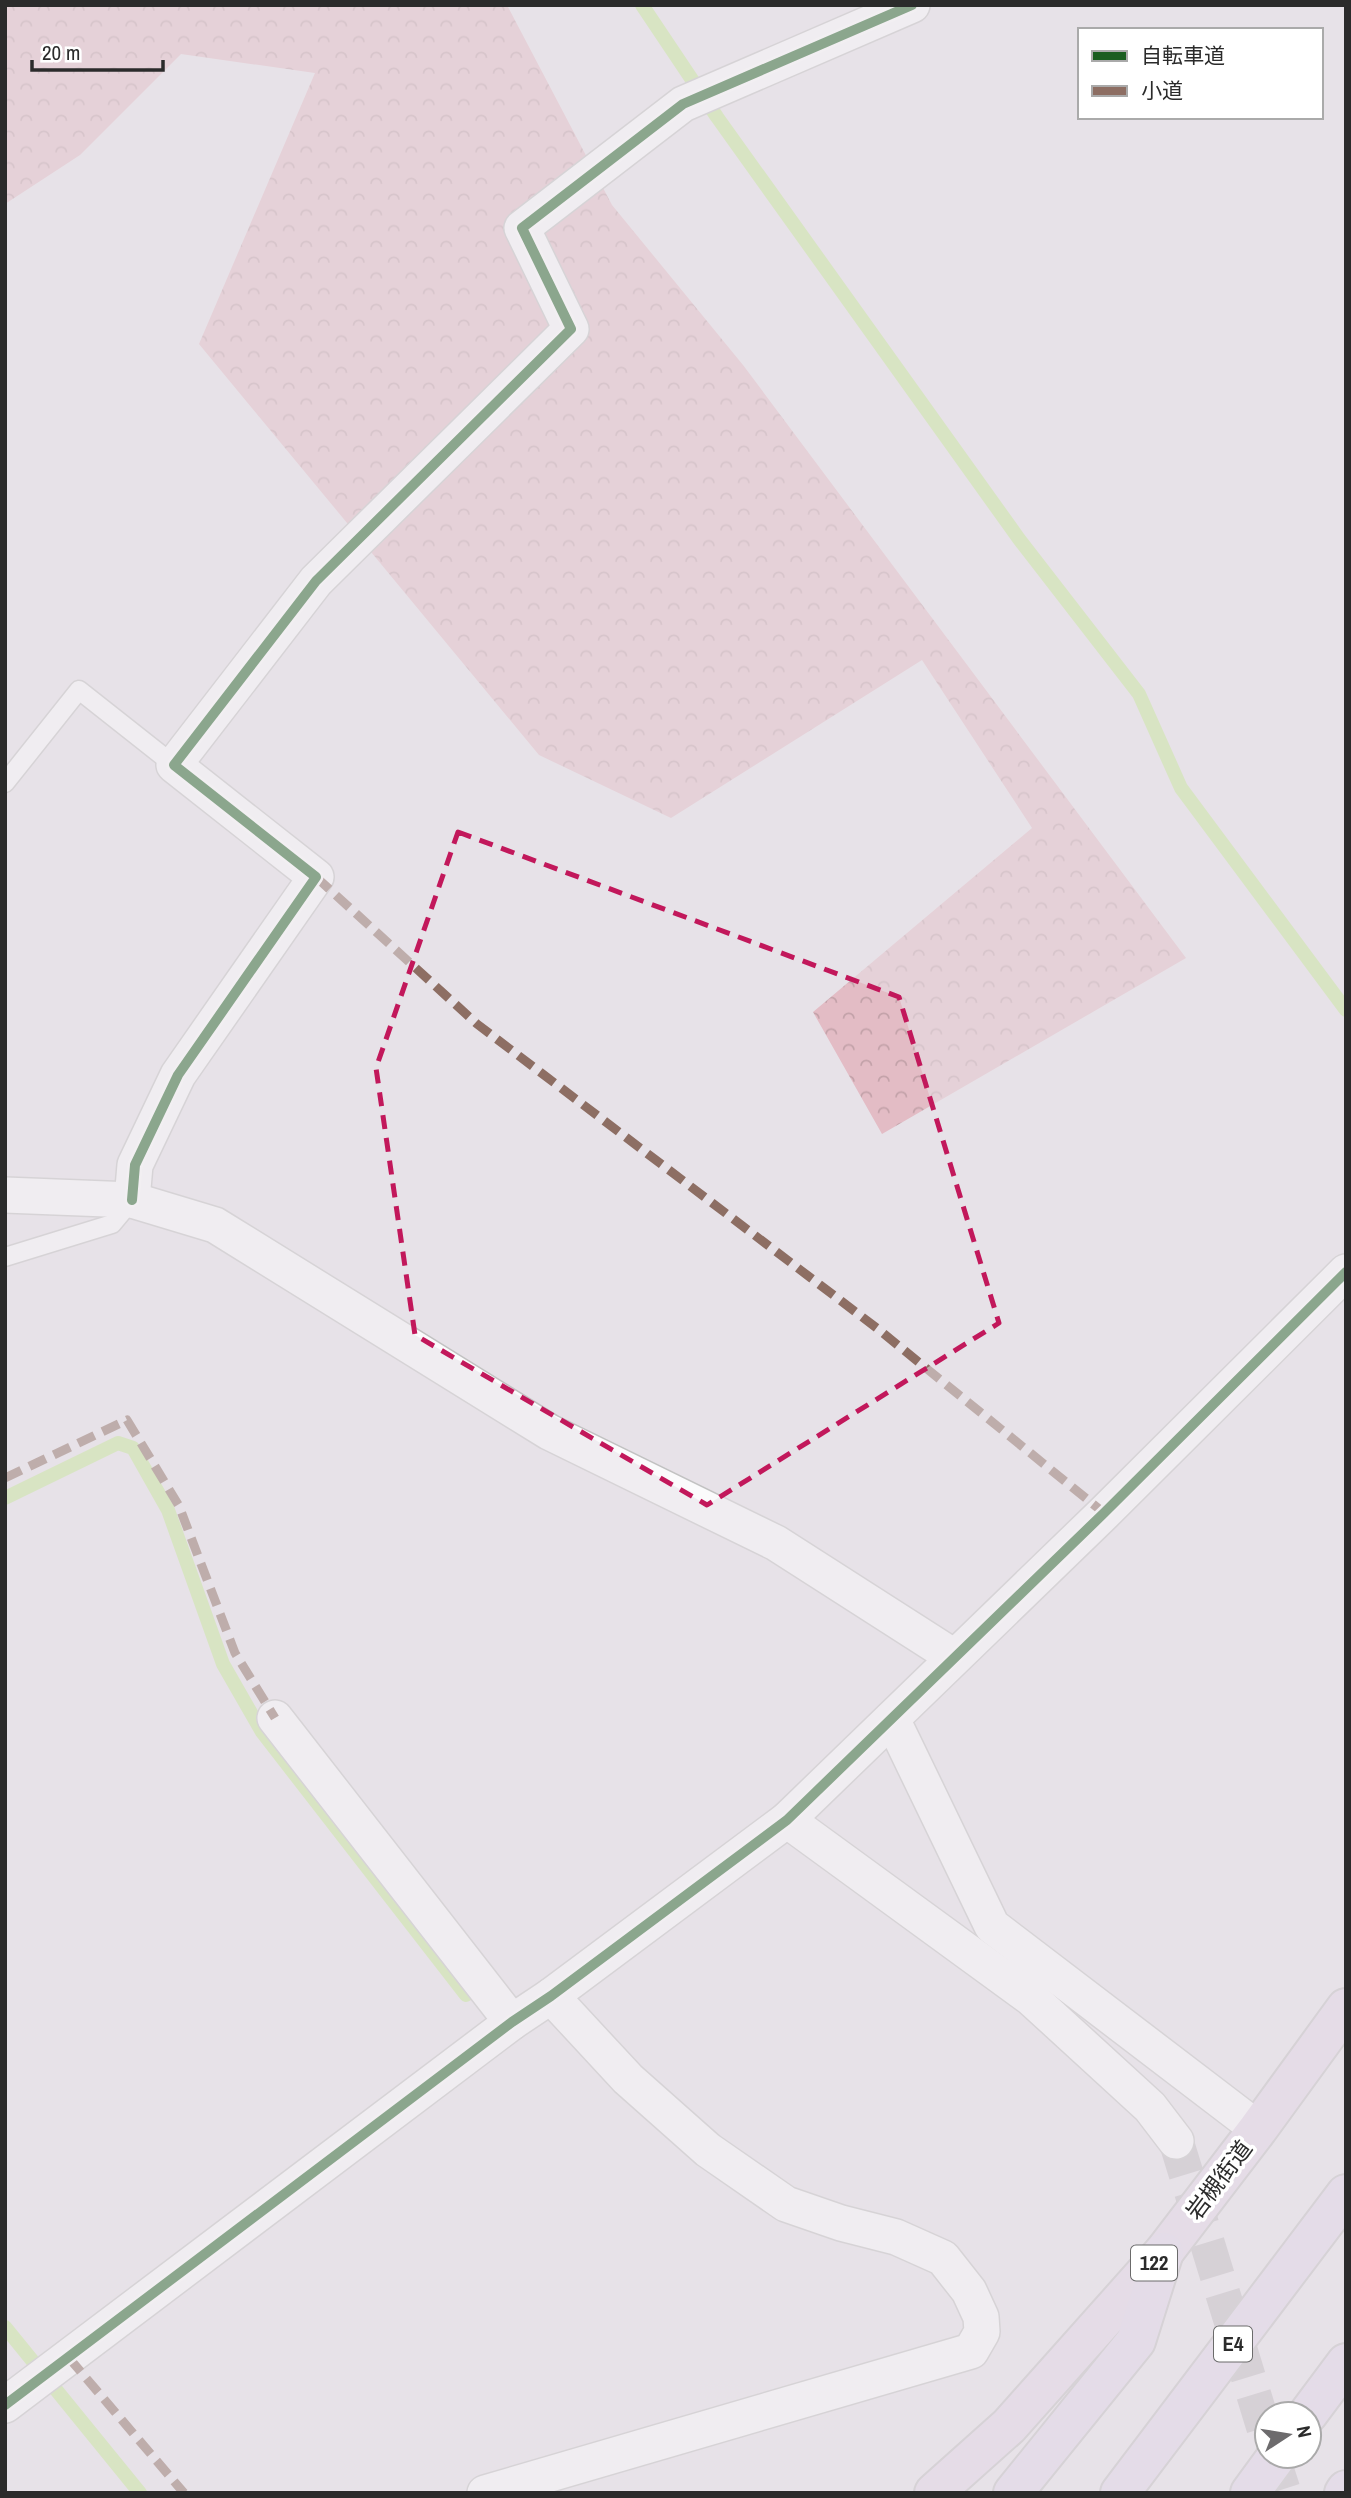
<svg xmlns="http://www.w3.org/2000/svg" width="1351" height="2498" font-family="'Archivo Narrow','Noto Sans JP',sans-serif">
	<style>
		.forest { fill: url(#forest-crowns) }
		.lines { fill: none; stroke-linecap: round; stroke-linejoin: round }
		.stream { stroke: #c5e798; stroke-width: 14 }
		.minor-tunnel { stroke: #c1bdc2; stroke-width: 35; stroke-dasharray: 35 18; stroke-linecap: butt }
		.service-casing { stroke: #c2c2c2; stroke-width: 21 }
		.minor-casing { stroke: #c2c2c2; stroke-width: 38 }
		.trunk-casing { stroke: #c0bec0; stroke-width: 42 }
		.motorway-casing { stroke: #c0bec0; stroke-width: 42 }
		.service { stroke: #fbfbfc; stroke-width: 18 }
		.minor { stroke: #fbfbfc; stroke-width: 35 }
		.trunk { stroke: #e2d5e6; stroke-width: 38 }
		.motorway { stroke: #e0d5e8; stroke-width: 38 }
		.quiet { stroke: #8d6e63; stroke-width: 9; stroke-dasharray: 18 9; stroke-linecap: butt }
		.cycleway-casing { stroke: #fff; stroke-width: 15 }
		.cycleway { stroke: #1b5e20; stroke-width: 10 }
		.marked { fill: none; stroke: #c2185b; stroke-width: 5; stroke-dasharray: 14 9; stroke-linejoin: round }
		.labels { text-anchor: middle; stroke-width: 7; stroke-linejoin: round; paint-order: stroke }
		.shield { fill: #fff; stroke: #6b6b6b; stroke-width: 2 }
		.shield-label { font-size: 21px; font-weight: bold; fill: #2b2b2b }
		.street-label { font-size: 23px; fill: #2b2b2b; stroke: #fff }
	</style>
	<defs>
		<pattern id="forest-crowns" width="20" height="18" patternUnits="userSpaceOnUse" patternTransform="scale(1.75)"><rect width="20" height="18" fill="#e3bcc5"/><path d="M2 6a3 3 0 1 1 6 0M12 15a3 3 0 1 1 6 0" fill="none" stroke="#c3a2a9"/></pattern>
	</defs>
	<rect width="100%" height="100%" fill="#e7e2e8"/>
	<path class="forest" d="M5,5H507L612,205L743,365L1186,958L882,1134L813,1012L1032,828L922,660L671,818L539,755L199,344L315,73L181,54L80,155L5,204Z"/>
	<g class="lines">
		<g class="stream">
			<path d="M642,5L717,117L1019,539L1139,694L1181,788L1346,1010"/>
			<path d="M5,1498L118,1443L133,1448L168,1510L223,1664L262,1732L466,1995"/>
			<path d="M5,2327L140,2493"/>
		</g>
		<g class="minor-tunnel">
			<path d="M1176,2141L1267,2438"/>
			<path d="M1272,2456L1284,2493"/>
		</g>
		<defs>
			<g id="service">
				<path d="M5,783L79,690L174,765"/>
				<path d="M5,1257L112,1224L132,1200"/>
			</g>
			<g id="minor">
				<path d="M5,1195L132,1200L215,1225L549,1432L776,1543L954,1657"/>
				<path d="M132,1200L135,1165L178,1075L316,877L174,765L316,581L571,329L522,228L683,104L912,5"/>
				<path d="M275,1718L512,2022"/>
				<path d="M892,1719L992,1926L1258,2129"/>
				<path d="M787,1820L1031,1998L1150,2107L1176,2141"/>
				<path d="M5,2405L512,2022L551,1996L787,1820L1104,1513L1346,1272"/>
				<path d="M485,2493L971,2351L982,2332L981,2317L969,2291L943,2258L896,2237L841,2223L786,2204L708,2150L628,2079L551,1996"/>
			</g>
			<path id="trunk" d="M934,2493L1009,2426L1164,2252L1258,2129L1346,2008"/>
			<g id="motorway">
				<path d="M1308,2414L1346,2363"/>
				<path d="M1013,2493L1136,2341L1164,2252"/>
				<path d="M1120,2493L1346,2194"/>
				<path d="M1250,2493L1277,2456"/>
				<path d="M1344,2493L1346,2490"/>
			</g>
		</defs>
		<use href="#service" class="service-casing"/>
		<use href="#minor" class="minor-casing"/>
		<use href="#trunk" class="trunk-casing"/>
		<use href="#motorway" class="motorway-casing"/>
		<use href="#service" class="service"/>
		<use href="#minor" class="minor"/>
		<use href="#trunk" class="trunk"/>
		<use href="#motorway" class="motorway"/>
		<g class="quiet">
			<path d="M316,877L477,1024L878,1329L1104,1513"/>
			<path d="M5,1478L127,1420L179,1506L235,1653L275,1718"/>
			<path d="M69,2358L184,2493"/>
		</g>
		<defs>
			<g id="cycleway">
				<path d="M132,1200L135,1165L178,1075L316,877L174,765L316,581L571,329L522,228L683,104L912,5"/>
				<path d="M5,2405L512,2022L551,1996L787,1820L1104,1513L1346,1272"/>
			</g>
		</defs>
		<use href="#cycleway" class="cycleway-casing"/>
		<use href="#cycleway" class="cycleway"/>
	</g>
	<path d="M0 0H1351V2498H0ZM458,832L899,997L999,1323L707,1505L415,1335L376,1068Z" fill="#e7e2e8" fill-opacity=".55" fill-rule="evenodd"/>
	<path class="marked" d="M458,832L899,997L999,1323L707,1505L415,1335L376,1068Z"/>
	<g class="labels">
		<g class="shield">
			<rect x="1131" y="2245.5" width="46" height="35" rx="5"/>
			<rect x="1214" y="2326.5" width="38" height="35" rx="5"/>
		</g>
		<g class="shield-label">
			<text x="1154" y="2270">122</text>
			<text x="1233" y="2351">E4</text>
		</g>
		<g class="street-label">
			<text transform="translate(1219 2180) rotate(-53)" y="8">岩槻街道</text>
		</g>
	</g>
	<rect width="1351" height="2498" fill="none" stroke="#2b2b2b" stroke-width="14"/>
	<rect x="1078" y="28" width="245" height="91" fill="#ffffff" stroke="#aaaaaa" stroke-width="2"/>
	<rect x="1092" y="51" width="35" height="10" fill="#1b5e20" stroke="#aaaaaa" stroke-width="2"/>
	<text x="1141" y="63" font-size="21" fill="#2b2b2b">自転車道</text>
	<rect x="1092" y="86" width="35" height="10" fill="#8d6e63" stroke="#aaaaaa" stroke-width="2"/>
	<text x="1141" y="98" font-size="21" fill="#2b2b2b">小道</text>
	<g transform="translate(1288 2435) rotate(78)"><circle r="33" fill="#ffffff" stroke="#aaaaaa" stroke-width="2"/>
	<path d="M0-5L12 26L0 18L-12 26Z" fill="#6d6b6d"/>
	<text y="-10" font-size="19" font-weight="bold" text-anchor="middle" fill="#2b2b2b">N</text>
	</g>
	<path d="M32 60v10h131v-10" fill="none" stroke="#2b2b2b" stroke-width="3.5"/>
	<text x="42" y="60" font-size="21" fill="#2b2b2b" stroke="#ffffff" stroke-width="5" paint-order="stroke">20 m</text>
</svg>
